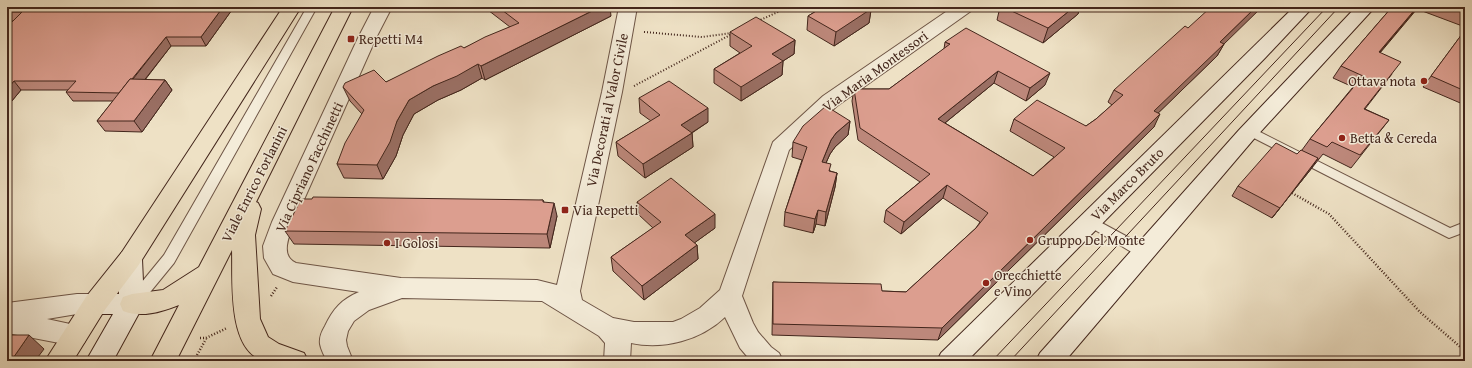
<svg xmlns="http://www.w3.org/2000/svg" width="1472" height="368" font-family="'Gentium Book Plus',serif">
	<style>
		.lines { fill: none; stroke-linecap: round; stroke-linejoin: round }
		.lane-casing { stroke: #6e5546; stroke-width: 2 }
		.street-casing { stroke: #6e5546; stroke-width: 2 }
		.secondary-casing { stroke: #43261c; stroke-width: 2 }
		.primary-casing { stroke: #43261c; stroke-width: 2 }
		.path-far1 { stroke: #43261c; stroke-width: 2; stroke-dasharray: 1 2; stroke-linecap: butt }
		.path { stroke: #43261c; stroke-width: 2.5; stroke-dasharray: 1 2; stroke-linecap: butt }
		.lane { fill: #f4ecd9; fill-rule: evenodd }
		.street { fill: #f4ecd9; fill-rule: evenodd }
		.secondary { fill: #f4ecd9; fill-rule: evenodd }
		.primary { fill: #eee1c5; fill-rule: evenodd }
		.tram { stroke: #43261c; stroke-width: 1 }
		.wall { fill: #bd887b; stroke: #43261c }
		.shaded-wall { fill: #9a6f64; stroke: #43261c }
		.building { fill: #dc9e8f; stroke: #43261c }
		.poi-dot { fill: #8f2418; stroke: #f4ecd9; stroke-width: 1.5 }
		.labels { text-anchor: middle; stroke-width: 3; stroke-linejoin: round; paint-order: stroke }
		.poi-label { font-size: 14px; fill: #43261c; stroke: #f4ecd9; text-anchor: start }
		.street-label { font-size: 14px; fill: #43261c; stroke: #f4ecd9 }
	</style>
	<rect width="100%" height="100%" fill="#eee1c5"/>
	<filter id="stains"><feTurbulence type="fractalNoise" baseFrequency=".005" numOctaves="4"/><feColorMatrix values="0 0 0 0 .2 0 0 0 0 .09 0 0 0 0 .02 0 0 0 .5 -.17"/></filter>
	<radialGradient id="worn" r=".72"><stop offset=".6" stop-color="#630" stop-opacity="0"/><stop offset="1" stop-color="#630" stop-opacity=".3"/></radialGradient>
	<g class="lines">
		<defs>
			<g id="lane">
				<path d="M307,7H317L174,263L138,307L133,309L128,307L126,303L128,299L164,255Z"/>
				<path d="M1250,127L1450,228L1465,222V232L1449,238L1445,236L1246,134L1244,131L1246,128Z"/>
				<path d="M1089,216L1148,248L1149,252L1148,256L1143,257L1138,256L1085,224L1083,221L1085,218Z"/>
			</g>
			<g id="street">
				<path d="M374,7H392L376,38L294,222C290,235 279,255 296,263L401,278L537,280L557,285L602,92L619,7H637L622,92L580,291L582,300L613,318L634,322H673L681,319L700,308L720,290L773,142L823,96L953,7H974L971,11L837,106L789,150L742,296L753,323L758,332L771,347L779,353L783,361H751L740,348L725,317C701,340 664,350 631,343L630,361H604L605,343L599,336L542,301L402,298L369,310L354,321L348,331L346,340L347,346L353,361H327C324,355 321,350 320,344C319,337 322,331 325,326C333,309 342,299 359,292L293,282L273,274L264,258L263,246L272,222L358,38Z"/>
				<path d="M77,294H95L104,297L107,304L104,311L95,314H77L47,319L84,327L88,335L84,343L75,346L7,333V303Z"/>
			</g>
			<g id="secondary">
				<path d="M1294,7H1313L1265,58L967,361H937L941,353Z"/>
				<path d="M1356,7H1375L1253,140L1065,361H1036L1040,353L1239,130Z"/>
				<path d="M130,250L138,252L142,259L144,304L113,361H86L113,314H95L86,311L83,304L86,297L95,294H119L118,259L122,252Z"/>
			</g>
			<g id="primary">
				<path d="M283,7H301L138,266L104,311L73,361H45L86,297L122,252Z"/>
				<path d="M335,7H353L256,202L258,203L261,209L255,235L260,319L268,337L279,344L304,353L308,361C298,361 271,364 262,360C227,348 233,279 232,250L176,361H150L179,305C161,312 142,318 123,311L120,304L123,297L132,294L163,290L199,267Z"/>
			</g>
		</defs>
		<use href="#lane" class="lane-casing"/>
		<use href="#street" class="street-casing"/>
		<use href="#secondary" class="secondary-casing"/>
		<use href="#primary" class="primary-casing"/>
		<g class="path-far1">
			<path d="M758,21L789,7"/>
			<path d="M644,32L702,37L732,33"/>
			<path d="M634,86L732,34"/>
		</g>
		<g class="path">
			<path d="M1292,193L1329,214L1420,312L1465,351"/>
			<path d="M271,296L277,287"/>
			<path d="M200,338H206L227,328"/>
			<path d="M197,355L206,339"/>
		</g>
		<use href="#lane" class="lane"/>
		<use href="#street" class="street"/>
		<use href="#secondary" class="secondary"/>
		<use href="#primary" class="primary"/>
		<g class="tram">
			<path d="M992,361L1327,7"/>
			<path d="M1010,361L1339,7"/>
		</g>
	</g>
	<g class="wall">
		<path d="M7,7H234L206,46H171L145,80H165L172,90L142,132L105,131L97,121L113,101H73L66,92L68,90H21L11,102H7V27L14,21H7Z"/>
		<path d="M484,7H539L544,11L611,16L485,80L482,78L461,90L438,100L414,114L403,135L396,156L383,179L344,178L337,164L362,114L350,101L343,87L386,82L464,48L510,27Z"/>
		<path d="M823,7H875L871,10L869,23L834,46L807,30L808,16Z"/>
		<path d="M1000,7H1080L1078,14L1043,43L997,20Z"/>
		<path d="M1392,7H1465V27L1417,9L1380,53L1392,74L1365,109L1389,120L1351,168L1323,154L1272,218L1232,196L1238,186L1297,154L1302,150L1310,139L1353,87L1333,78L1341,66Z"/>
		<path d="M1465,30V105L1423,87Z"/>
		<path d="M730,32L795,40L794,54L783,61L782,75L741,101L714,83V69L740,53L730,46Z"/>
		<path d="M945,42L1045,85L1026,101L994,83L945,123L1033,176L1054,157L1010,131L1014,119L1086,126L1096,119L1112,105L1108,102L1114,90L1224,44L1217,56L1158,113L1154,127L938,340L772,335L773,282L882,291L906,292L976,228L980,222L943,198L901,234L884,222L886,210L920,182L858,140L852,101L854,89H889L944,49Z"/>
		<path d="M639,98L708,122L692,133L693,147L645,178L618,156L616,142L651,121L640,113Z"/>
		<path d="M850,121L848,135L835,147L830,154L826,163L830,171L837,173L835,187L825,226L816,224L813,233L784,226L785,212L802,160L792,157L793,142Z"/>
		<path d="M543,200L544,202L557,216L550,248L294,244L285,231Z"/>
		<path d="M637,202L715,228L694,243L697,245L698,259L644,300L613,271L611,257L653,228L639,215Z"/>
	</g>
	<g class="shaded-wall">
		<path d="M223,7H234L206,46L201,37Z"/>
		<path d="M600,7H610L611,16L485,80L481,66Z"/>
		<path d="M860,7H875L871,10L869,23L834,46L836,32Z"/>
		<path d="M1074,7H1080L1078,14L1043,43L1048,28Z"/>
		<path d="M1256,7H1262L1224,44L1217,56L1148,123L1154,111L1220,42Z"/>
		<path d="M1417,7H1418L1370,64L1379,52Z"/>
		<path d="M166,37L171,46L128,101L122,93Z"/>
		<path d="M795,40L794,54L783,61L782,75L741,101V87L772,54Z"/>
		<path d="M478,64L482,78L461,90L438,100L414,114L403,135L396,156L383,179L377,165L397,121L409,100L433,86Z"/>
		<path d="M998,71L994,83L935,131L938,119Z"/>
		<path d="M1050,73L1045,85L1026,101L1030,88Z"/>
		<path d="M165,80L172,90L142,132L134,121Z"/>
		<path d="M14,81L21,90L11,102L7,97V89Z"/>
		<path d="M708,108V122L682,139L681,125Z"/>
		<path d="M1160,114L1154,127L938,340L942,328Z"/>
		<path d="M850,121L848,135L835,147L830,154L820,176L822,162L831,140L836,133Z"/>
		<path d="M692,133L693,147L645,178L643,164Z"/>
		<path d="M1318,158L1311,169L1272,218L1280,208Z"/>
		<path d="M837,173L835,187L825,226L826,212Z"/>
		<path d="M947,185L943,198L901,234L904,222Z"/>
		<path d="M554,203L557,216L550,248L547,234Z"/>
		<path d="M818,210L816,224L813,233L815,219Z"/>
		<path d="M715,214V228L686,249L685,235Z"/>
		<path d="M697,245L698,259L644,300L642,286Z"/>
		<path d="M29,335L44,349L35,361H11Z"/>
	</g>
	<g class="building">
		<path d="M7,7H223L201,37H166L132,79H130L119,93L66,92L76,81H14L7,89V27L22,12H7Z"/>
		<path d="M498,7H539L544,11L551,7H600L481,66L478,64L457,76L433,86L409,100L397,121L390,142L377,165L337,164L345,143L364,110L343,87L345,83L374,70L386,82L438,56L461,46L464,48L485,37L519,23Z"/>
		<path d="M823,7H867L871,9L836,32L808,16Z"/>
		<path d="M1003,7H1074L1048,28Z"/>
		<path d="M1211,7H1256L1220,42L1224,44L1154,111L1160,114L942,328L773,324V282L881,284L882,291L906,292L976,228L988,213L947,185L904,222L886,210L930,174L860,128L854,89H889L950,44L945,42L966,28L1050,73L1030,88L998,71L938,119L1033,176L1065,148L1014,119L1037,100L1086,126L1096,119L1123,95L1114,90L1185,26L1188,28Z"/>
		<path d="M1392,7H1417L1379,52L1401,62L1364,109L1389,120L1360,155L1332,142L1327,147L1310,139L1363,76L1341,66Z"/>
		<path d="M1453,7H1465V12Z"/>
		<path d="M756,17L795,40L772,54L783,61L741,87L714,69L752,46L730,32Z"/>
		<path d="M1465,30V91L1431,76Z"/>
		<path d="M130,79L165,80L134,121H97Z"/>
		<path d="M669,81L708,108L681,125L692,133L643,164L616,142L660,115L639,98Z"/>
		<path d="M826,106L850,121L836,133L831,140L822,162L831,164L829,171L837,173L826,212L818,210L815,219L785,212L807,147L793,142L803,126Z"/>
		<path d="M1276,143L1297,154L1301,150L1318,158L1280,208L1238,186Z"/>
		<path d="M671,178L715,214L685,235L697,245L642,286L611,257L661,222L637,202Z"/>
		<path d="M313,197L543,200V202L554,203L547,234L285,231L301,199H312Z"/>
		<path d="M7,335H29L11,361H7Z"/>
	</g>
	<g class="poi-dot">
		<rect x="347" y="35" width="8" height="8" rx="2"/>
		<circle cx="1424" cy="81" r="4"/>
		<circle cx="1342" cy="138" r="4"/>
		<rect x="561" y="206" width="8" height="8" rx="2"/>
		<circle cx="1030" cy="240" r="4"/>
		<circle cx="387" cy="243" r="4"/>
		<circle cx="986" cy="283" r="4"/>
	</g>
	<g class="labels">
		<g class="poi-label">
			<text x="359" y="44">Repetti M4</text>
			<text x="1416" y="86" text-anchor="end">Ottava nota</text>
			<text x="1350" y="143">Betta &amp; Cereda</text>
			<text x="573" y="215">Via Repetti</text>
			<text x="1038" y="245">Gruppo Del Monte</text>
			<text x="395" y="248">I Golosi</text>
			<text x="994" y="280">Orecchiette<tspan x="994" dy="16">e Vino</tspan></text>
		</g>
		<g class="street-label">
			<text transform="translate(875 71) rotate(-36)" y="5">Via Maria Montessori</text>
			<text transform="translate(607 110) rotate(-78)" y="5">Via Decorati al Valor Civile</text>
			<text transform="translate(309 167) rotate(-65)" y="5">Via Cipriano Facchinetti</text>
			<text transform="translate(254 184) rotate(-63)" y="5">Viale Enrico Forlanini</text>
			<text transform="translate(1127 184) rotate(-45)" y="5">Via Marco Bruto</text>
		</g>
	</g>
	<rect width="1472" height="368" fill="none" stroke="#eee1c5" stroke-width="24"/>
	<rect x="8" y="8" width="1456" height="352" fill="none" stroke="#43261c" stroke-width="2"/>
	<rect x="12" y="12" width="1448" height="344" fill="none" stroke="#43261c"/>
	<rect width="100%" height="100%" filter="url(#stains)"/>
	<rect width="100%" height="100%" fill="url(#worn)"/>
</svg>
